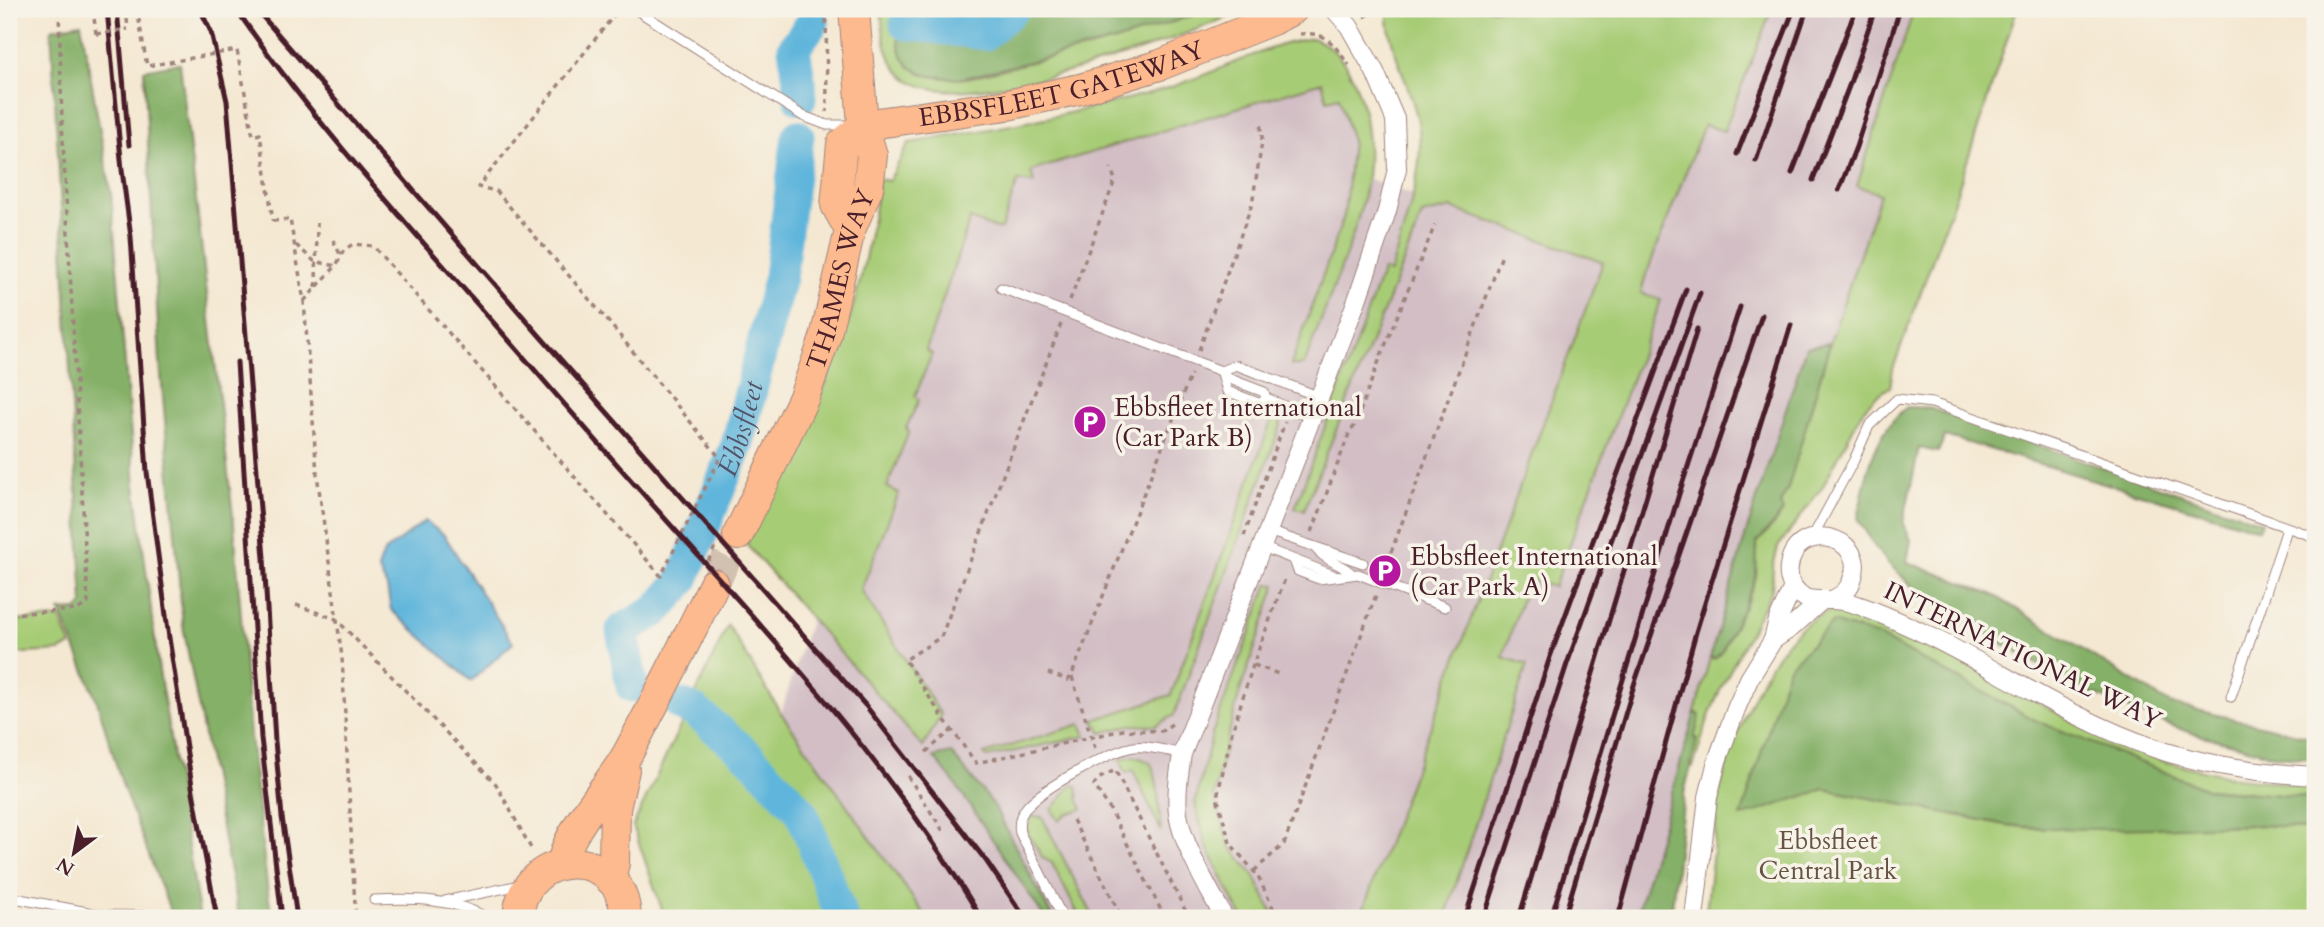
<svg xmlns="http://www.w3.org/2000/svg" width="2324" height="927" font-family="Cardo,serif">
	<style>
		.industrial { fill: #d2bec4 }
		.green { fill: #a7cc76; stroke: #787650; stroke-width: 2 }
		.forest { fill: #85b067; stroke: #686849; stroke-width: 2 }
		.water { fill: #5eb5db; stroke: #546a83; stroke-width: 2 }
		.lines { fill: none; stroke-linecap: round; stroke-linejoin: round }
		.river { stroke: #5eb5db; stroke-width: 33 }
		.primary-tunnel { stroke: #d2c0b1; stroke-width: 30; stroke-dasharray: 30 15; stroke-linecap: butt }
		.lane-casing { stroke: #9f847e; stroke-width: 11 }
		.street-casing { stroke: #9f847e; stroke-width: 20 }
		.primary-casing { stroke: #9f847e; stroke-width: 32 }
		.path { stroke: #9f847e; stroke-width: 3.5; stroke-dasharray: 5 5; stroke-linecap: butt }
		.lane { stroke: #fff; stroke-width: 9 }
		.street { stroke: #fff; stroke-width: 18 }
		.primary { stroke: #fcba8e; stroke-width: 30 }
		.rail { stroke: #4a1f2b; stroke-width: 5 }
		.path-bridge { stroke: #9f847e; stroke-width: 3.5; stroke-dasharray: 5 5; stroke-linecap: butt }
		.labels { text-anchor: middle; stroke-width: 7; stroke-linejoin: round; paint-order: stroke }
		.street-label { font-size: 26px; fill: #4a1f2b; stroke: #f7f3e8 }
		.poi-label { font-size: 26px; fill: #4a1f2b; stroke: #f7f3e8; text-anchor: start }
		.park-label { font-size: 26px; fill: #665342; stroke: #f7f3e8 }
		.water-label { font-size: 28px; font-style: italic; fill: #515469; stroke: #f7f3e8 }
	</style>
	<rect width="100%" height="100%" fill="#f7f3e8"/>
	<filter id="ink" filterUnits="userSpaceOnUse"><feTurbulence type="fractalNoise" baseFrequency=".0143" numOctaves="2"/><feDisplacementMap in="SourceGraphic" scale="14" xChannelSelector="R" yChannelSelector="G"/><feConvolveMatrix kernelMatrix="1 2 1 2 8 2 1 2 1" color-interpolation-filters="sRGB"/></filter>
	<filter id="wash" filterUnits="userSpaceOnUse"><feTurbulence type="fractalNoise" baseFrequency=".00686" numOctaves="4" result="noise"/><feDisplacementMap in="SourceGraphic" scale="28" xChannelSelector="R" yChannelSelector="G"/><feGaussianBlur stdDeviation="1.57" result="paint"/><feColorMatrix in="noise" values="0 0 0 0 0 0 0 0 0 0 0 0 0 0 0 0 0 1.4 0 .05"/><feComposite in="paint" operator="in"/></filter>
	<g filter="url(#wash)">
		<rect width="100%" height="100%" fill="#f4e8d2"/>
		<path class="industrial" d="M1772,9H1914L1857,186L1880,194L1830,343L1806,348L1747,530L1636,918H927L781,713L946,188L1322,82L1338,96L1365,149L1363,177L1603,262L1704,125L1725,131Z"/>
		<g class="green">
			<path d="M881,9H895C901,67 906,80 968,78L1115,41L1212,9H1245C1184,38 966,119 909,80C884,63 883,36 881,9Z"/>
			<path d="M1388,9H1772L1724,131L1704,125L1645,278L1641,293L1661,300L1554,587L1528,579L1503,657L1527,665L1445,918H1360L1603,262L1451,208L1422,215L1304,510L1295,508L1383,270L1390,273C1403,228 1427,169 1418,122C1412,88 1385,42 1388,9Z"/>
			<path d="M1914,9H2017L1955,198L1893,369L1890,387L1876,396L1863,410L1823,486L1778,547L1773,567L1772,590L1721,688L1710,713L1693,767L1689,766L1696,740L1693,738L1699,714L1695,712L1710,658L1714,659L1722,651L1748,599L1756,577L1757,543L1778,520L1780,504L1788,488L1830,343L1880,194L1857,186Z"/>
			<path d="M1312,38C1318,41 1326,44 1331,48C1369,83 1374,153 1363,200C1349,255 1324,309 1305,363L1300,366L1291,365L1344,216L1352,141L1339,97L1327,100L1322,82L1031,171L1034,183L1018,181L1001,229H996L970,219L926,350L932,354L915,396L919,400L906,428L909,431L887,487L899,493L861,590L941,715L923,747L746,544C782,473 823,402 847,326C863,278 872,229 879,179L889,181L909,143C997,129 1085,112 1171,87C1219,72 1262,46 1312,38Z"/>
			<path d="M1273,416L1279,419L1281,425L1174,715L1155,726L1131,725L1102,733L1093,720L1171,695Z"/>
			<path d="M1268,584L1276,585L1240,691L1223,755L1214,797L1230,846L1254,875L1275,918H1242L1205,843L1195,803L1213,731Z"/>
			<path d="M1838,609L1882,619L2095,733L2146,754L2167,762L2237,778L2315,786V798L2207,789L2037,721L1878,636L1741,816L1824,789L2006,825L2033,828L2272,825L2311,830L2315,831V918H1705C1709,890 1712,861 1715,833C1717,819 1717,804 1720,790C1734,736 1774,620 1838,609Z"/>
			<path d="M60,618L71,645L60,651L9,654V621Z"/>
			<path d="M728,625L781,713L927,918H665L633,826Z"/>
			<path d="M1081,724L1086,736L987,757L984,754Z"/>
			<path d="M1134,756C1139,758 1147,760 1150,763C1159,772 1159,815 1161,831L1133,770L1126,773L1120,759Z"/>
			<path d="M1072,785L1077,786L1079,801L1083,809L1067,814L1059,821L1052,810Z"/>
			<path d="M1033,816L1042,817L1094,918H1080L1052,863L1043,858L1028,834L1027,824Z"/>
		</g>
		<g class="forest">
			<path d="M895,9H1212L1115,41L959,79L925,75L910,67L903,58L899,45Z"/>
			<path d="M81,23L111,193L135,485L159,671L200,918H173L124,790L96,698L60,611L77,610L83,604L51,29Z"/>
			<path d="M180,63L234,524L250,736L268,894L273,918H239L183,626L160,363L144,70Z"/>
			<path d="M1830,343L1788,488L1780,504L1783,512L1757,543L1756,577L1744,606L1722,651L1716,658H1710L1747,530L1806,347Z"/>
			<path d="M1907,407L1929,408L2262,522L2259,529L1945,436L1938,452L1919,448L1903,524L1911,540L1907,562L1992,594L2171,704L2315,738V759L2277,756L2188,732L2076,687L1923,597L1889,564L1875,547L1858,519C1864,479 1874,432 1907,407Z"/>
			<path d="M1833,622L1878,636L2037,721L2207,789L2315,798V831C2270,822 2226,825 2180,827C2122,829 2064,831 2007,825L1824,789L1741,817L1788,668Z"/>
			<path d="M1695,712L1700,716L1694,738L1697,739L1684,794L1671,918H1636Z"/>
			<path d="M951,753L993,804L1053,918H1045L956,785L934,757Z"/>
		</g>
		<path class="water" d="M425,521L444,535L513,643L471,681L391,610L387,587L378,569L384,552Z"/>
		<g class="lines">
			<g class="river">
				<path d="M906,24L985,34L1013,9"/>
				<path d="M800,98V86L794,48L813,22"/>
				<path id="s1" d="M632,686L622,630L656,611L682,581L737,445L780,277L798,136"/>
				<path d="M681,705L695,711L749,756L801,811L842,918"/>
			</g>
		</g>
	</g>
	<g filter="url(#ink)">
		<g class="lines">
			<path class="primary-tunnel" d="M714,584L738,535"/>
			<defs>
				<g id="lane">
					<path d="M635,9L803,116L827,125H851"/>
					<path d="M1001,288L1221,371L1230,379L1264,392L1266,398L1312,418"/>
					<path d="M1221,371L1236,365L1320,397"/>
					<path d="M1222,373L1227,391L1261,404L1266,398"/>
					<path d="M1268,531L1363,563"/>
					<path d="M1812,538L1854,460L1869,426L1897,399L1932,403L2315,537"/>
					<path d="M1262,547L1333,575"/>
					<path d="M1316,549C1329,564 1340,562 1352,574"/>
					<path d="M1294,560L1298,571L1319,579L1358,574L1445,607"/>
					<path d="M2231,697L2287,529"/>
					<path d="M9,897L103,915L167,916"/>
					<path d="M374,900C414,898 451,898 488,918"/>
					<path d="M445,901L520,885"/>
					<path d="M1063,918L1020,833C1018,823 1020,815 1026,808C1039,790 1112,750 1134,747C1149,745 1167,751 1182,754"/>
				</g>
				<g id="street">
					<path d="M1832,600C1843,595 1850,589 1853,577C1867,534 1794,519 1789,567C1787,580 1794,591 1805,598C1815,601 1822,600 1832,600C1842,600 1853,603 1863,607C1964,644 2052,713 2154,748C2206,766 2261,773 2315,776"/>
					<path d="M1773,640L1778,620L1793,587"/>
					<path d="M1224,918C1209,888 1183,847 1178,814C1176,794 1179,774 1182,754L1357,300L1387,211L1397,169L1395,119L1375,72L1349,26L1334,9"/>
					<path d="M1694,918L1708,797L1717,761L1736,709L1749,679L1773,640L1791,628L1821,601"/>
				</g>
				<g id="primary">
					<path id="s2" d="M863,125L1007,105L1080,89L1160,65L1272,20L1293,9"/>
					<path d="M850,230L836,205L842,144L863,125"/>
					<path id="s3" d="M738,535L804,397L825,338L850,230L868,188L872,155L863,125L854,9"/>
					<path d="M563,863C565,833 613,781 628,753C658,697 686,641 714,584"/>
					<path d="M610,879L614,863L615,809L624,770"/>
					<path d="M518,918C522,847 623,844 626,918"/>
				</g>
			</defs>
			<use href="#lane" class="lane-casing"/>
			<use href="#street" class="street-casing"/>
			<use href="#primary" class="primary-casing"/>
			<g class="path">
				<path d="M93,9L96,34"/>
				<path d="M126,9L128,29"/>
				<path d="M826,9L827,112"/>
				<path d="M1364,17L1369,14V9"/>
				<path d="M1300,34C1328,31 1333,45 1349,65"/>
				<path d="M273,221L290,219L304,301L317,474L342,657L354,889"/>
				<path d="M333,240L340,254"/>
				<path d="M296,245L314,261L336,266"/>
				<path d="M316,287L317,223"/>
				<path d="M1070,300L1115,180L1111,168"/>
				<path d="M304,301L336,266L344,250L353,244L373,246L661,576L720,458L607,320L496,191L478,187L619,9"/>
				<path d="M1061,324L941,637L905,660L941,715L976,763L1123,730L1162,731L1173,723"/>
				<path d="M1199,350L1252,204L1262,142V132L1259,121"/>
				<path d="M1312,532L1350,431L1354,427L1382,353L1435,225"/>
				<path d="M1244,536L1285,422"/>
				<path d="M708,561L717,543"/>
				<path d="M1384,571L1502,255"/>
				<path d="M296,605L336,619L496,784L533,852"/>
				<path d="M9,614L77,610L88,603L62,123L59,9"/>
				<path d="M1254,665L1281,675"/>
				<path d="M1048,673L1068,680L1071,677L1191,374"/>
				<path d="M1072,677L1095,748"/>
				<path d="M926,752L952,730"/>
				<path d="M908,776L943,831"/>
				<path d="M1073,820L1122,918"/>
				<path d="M1254,871L1284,844L1376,595"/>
				<path d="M325,918L371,913"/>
				<path d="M356,918H357"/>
				<path d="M1165,918L1108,806L1094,785L1098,779L1115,770L1189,918"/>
				<path d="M1278,918L1257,875L1230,843L1217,797L1232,732L1254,662L1286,576"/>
			</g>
			<use href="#lane" class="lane"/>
			<use href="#street" class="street"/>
			<use href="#primary" class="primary"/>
			<g class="rail">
				<path d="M107,9L122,170L131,237L147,472L169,638L193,792L217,918"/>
				<path d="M117,9L129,145"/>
				<path d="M200,9L211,32L227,101L264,558L275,741L282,817L297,918"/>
				<path d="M236,9C306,111 389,204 471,297C543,379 613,461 686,542C793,660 900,780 981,918"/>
				<path d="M256,9L539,335L866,706L987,862L1025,918"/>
				<path d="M1737,154L1794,9"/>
				<path d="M1756,161L1807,9"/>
				<path d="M1792,173L1856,9"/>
				<path d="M1813,180L1849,86L1875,9"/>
				<path d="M1839,190L1856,147L1900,9"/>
				<path d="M237,362L261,738L282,918"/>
				<path d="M1465,918L1550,657L1686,289"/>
				<path d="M1484,918L1567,664L1700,293"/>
				<path d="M1519,918L1697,329"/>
				<path d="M1551,918L1679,494L1740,307"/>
				<path d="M1564,918L1634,685L1762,315"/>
				<path d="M1618,918L1696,632L1791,325"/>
			</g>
			<g class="path-bridge">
				<path d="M137,9L147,66L237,50L253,136L260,134L273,221"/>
				<path d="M96,34L128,29"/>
				<path d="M354,889L356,918"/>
			</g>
		</g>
	</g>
	<defs>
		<symbol id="parking-disc" viewBox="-11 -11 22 22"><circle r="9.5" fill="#b5179e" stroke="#f7f3e8"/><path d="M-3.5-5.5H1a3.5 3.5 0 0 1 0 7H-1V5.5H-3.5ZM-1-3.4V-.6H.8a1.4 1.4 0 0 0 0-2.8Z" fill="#fff"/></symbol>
	</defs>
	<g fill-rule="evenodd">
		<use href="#parking-disc" x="1071" y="403" width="38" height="38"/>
		<use href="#parking-disc" x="1366" y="552" width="38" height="38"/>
	</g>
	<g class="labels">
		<g class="street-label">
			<text dy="9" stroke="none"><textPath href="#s2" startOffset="203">EBBSFLEET GATEWAY</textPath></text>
			<text dy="9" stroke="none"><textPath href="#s3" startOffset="276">THAMES WAY</textPath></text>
			<text transform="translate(2023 655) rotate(26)" y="9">INTERNATIONAL WAY</text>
		</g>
		<g class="poi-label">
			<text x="1114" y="416">Ebbsfleet International<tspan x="1114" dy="30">(Car Park B)</tspan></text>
			<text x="1410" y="565">Ebbsfleet International<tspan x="1410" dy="30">(Car Park A)</tspan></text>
		</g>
		<g class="park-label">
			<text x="1828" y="849">Ebbsfleet<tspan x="1828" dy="30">Central Park</tspan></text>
		</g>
		<g class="water-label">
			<text dy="10" stroke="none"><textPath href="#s1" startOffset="299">Ebbsfleet</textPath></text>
		</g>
	</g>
	<rect width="2324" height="927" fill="none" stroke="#f7f3e8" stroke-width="35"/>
	<g transform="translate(74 853) rotate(212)" stroke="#f7f3e8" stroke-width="5" paint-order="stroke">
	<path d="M0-5L12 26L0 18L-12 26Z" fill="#4a1f2b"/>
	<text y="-10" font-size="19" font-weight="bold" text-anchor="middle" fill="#4a1f2b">N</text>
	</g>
</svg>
